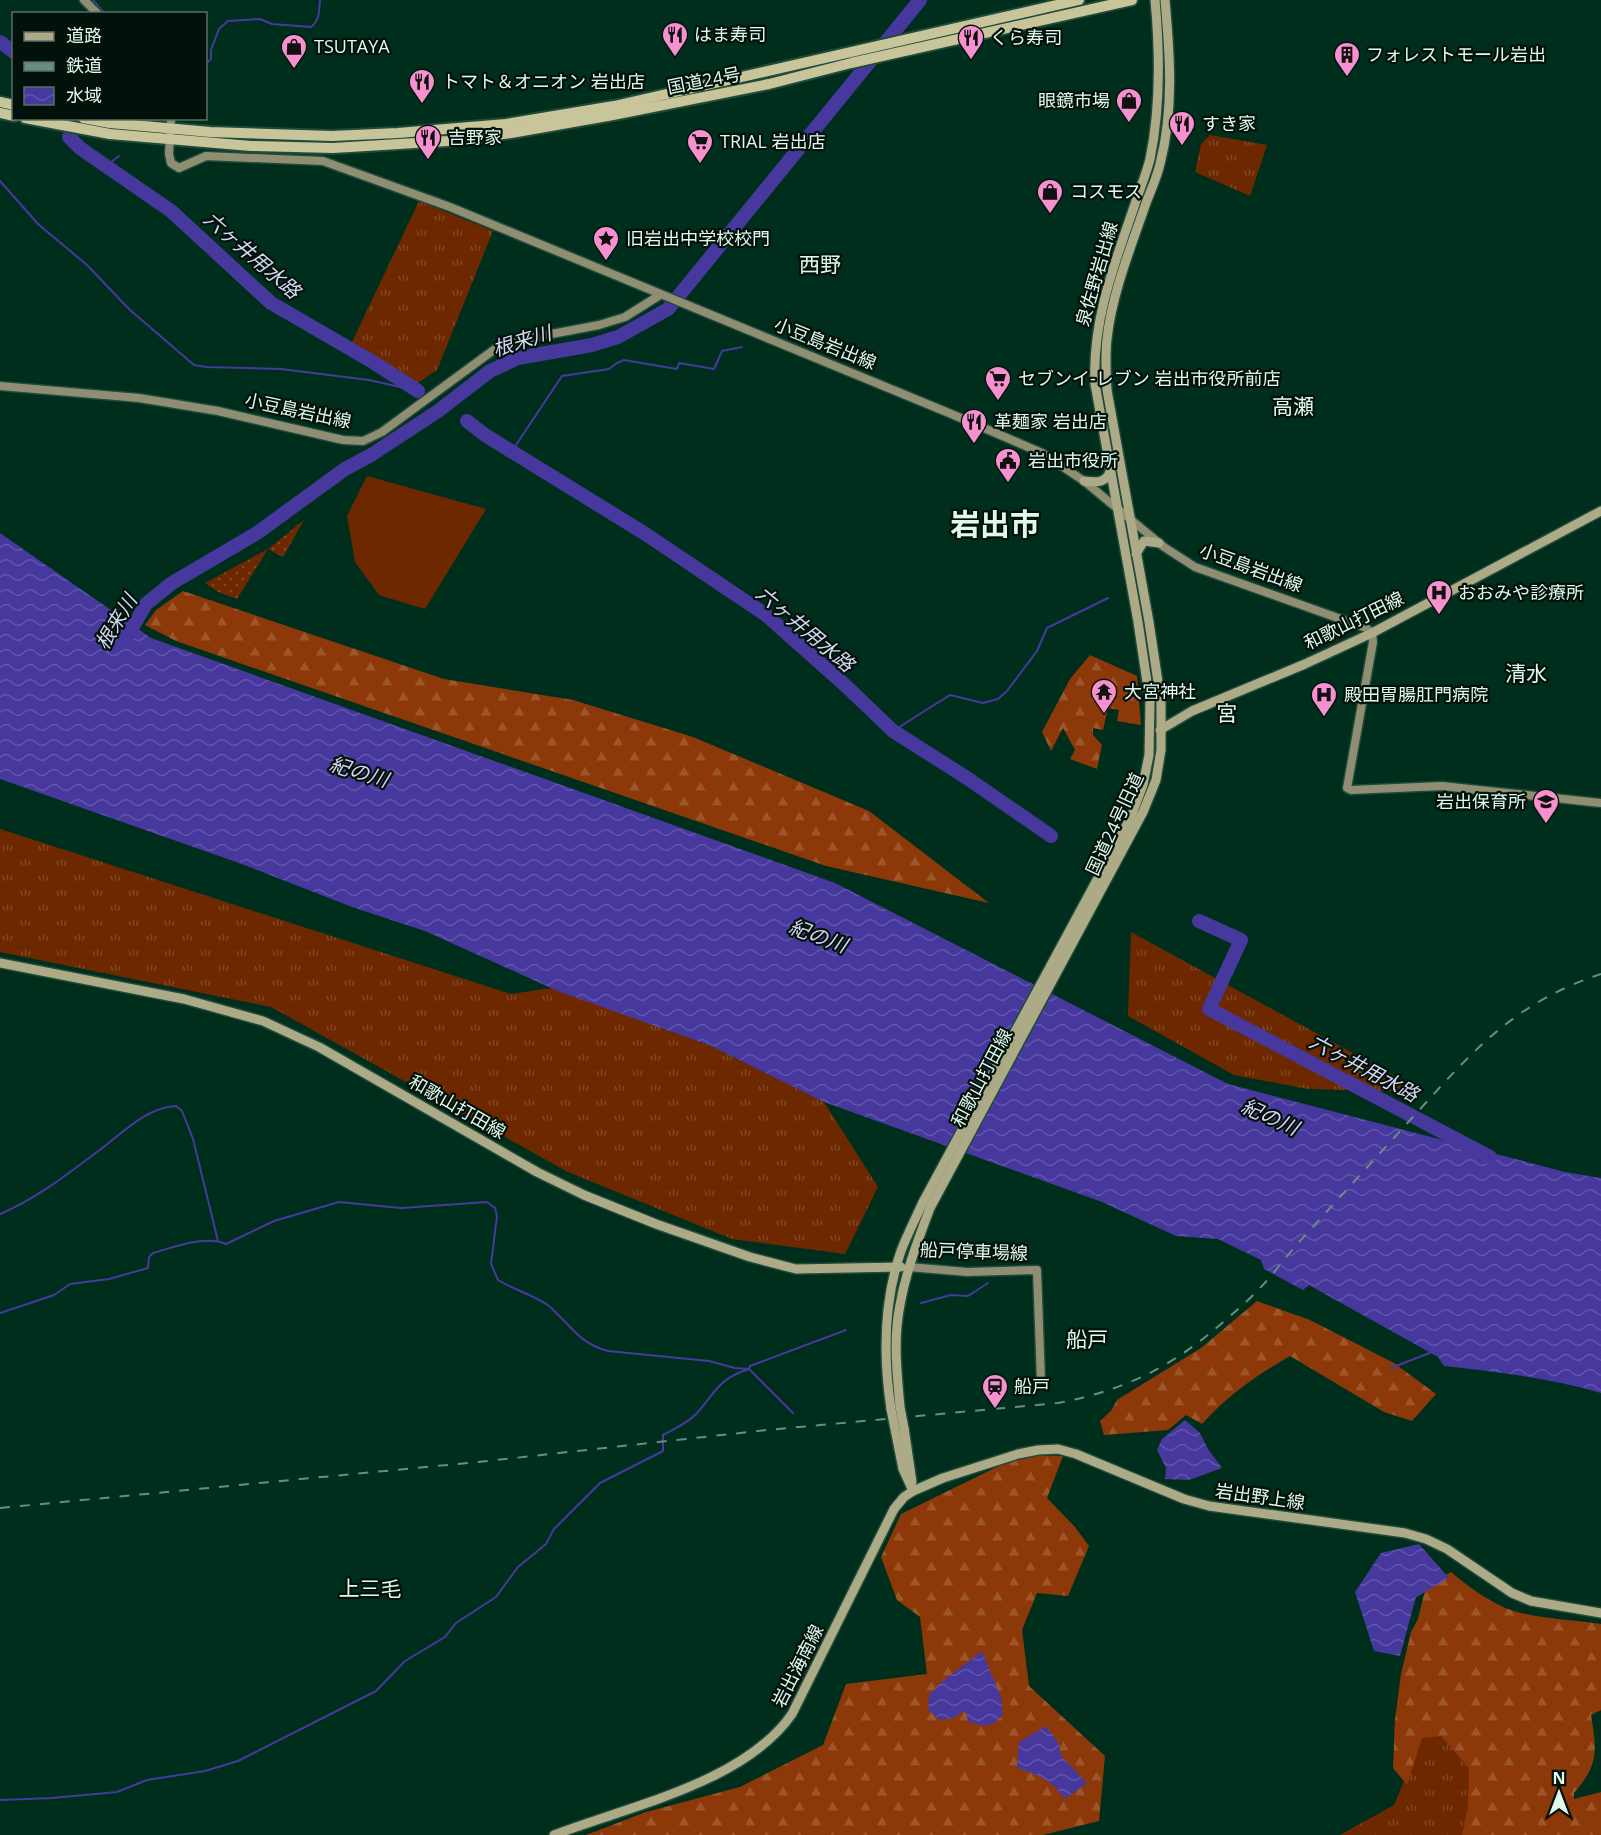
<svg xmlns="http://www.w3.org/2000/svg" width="1601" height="1835" font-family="'Open Sans','Noto Sans JP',sans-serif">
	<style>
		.grass { fill: url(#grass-tufts) }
		.forest { fill: url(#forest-firs) }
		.park { fill: url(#park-dots) }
		.pitch { fill: #6d2800 }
		.water { fill: url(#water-waves) }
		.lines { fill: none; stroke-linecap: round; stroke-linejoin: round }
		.stream { stroke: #47389d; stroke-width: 2 }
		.river { stroke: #47389d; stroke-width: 14 }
		.secondary-casing { stroke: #204a3a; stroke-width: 11 }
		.primary-casing { stroke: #204a3a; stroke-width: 12 }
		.highway-casing { stroke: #204a3a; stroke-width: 14 }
		.secondary { stroke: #908e72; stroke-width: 8 }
		.primary { stroke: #adab87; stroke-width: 9 }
		.highway { stroke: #c9c59a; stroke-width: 10 }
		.rail { stroke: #698d7e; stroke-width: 2; stroke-dasharray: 10 10; stroke-linecap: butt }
		.primary-bridge-casing { stroke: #204a3a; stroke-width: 12; stroke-linecap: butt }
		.primary-bridge { stroke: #adab87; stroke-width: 9 }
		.labels { text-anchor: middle; stroke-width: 4.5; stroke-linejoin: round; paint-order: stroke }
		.poi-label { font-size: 18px; fill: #e1f9ed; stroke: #02120b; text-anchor: start }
		.street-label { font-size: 18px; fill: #e1f9ed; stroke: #02120b }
		.water-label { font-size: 20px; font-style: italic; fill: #d6d7f2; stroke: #02120b }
		.quarter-label { font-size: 21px; fill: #e1f9ed; stroke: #02120b }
		.town-label { font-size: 30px; font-weight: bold; fill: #e1f9ed; stroke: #02120b }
	</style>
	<defs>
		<pattern id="grass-tufts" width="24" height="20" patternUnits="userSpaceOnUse" patternTransform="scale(1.5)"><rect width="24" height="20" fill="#6d2800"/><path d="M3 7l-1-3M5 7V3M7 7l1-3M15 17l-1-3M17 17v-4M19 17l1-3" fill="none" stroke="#824826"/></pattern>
		<pattern id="forest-firs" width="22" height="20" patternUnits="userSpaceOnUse" patternTransform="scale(1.5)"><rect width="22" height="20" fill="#8d3808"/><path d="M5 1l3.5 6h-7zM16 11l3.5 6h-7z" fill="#9d562c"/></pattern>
		<pattern id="park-dots" width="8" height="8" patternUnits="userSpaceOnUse" patternTransform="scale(1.5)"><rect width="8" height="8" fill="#6d2800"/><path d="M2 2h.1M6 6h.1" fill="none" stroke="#824826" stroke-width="1.8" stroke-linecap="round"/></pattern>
		<pattern id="water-waves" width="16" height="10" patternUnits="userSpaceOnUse" patternTransform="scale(1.5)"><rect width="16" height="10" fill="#47389d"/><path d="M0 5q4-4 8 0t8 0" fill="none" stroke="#6156ab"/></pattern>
	</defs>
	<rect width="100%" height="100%" fill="#002e1d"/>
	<g class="grass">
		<path d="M1210,135L1267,145L1250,196L1195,172L1201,144Z"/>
		<path d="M419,201L493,231L437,370L416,384L352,342Z"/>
		<path d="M0,829L511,994L552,988L709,1045L824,1102L878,1187L845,1254L732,1239L568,1172L271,1007L0,952Z"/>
		<path d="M1131,932L1424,1092L1308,1089L1234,1075L1128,1016Z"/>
		<path d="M1447,1725L1496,1775L1487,1835H1340L1394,1805L1422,1738Z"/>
	</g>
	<g class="forest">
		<path d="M183,591L444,679L573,700L693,737L869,811L989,903L826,866L176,641L145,625L156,610Z"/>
		<path d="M1090,655L1137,676L1141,725L1117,721L1119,710L1108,708L1103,730L1093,728V735L1102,745L1097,769L1070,759L1075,750L1063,728L1051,751L1042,732L1070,679Z"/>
		<path d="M1257,1301L1310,1320L1394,1363L1436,1394L1412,1421L1384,1412L1290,1356C1257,1375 1228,1395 1202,1424L1186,1415L1168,1430L1104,1435L1100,1421L1111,1411L1117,1400L1201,1348Z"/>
		<path d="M1031,1455L1063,1456L1047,1498L1075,1527L1089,1546L1068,1596L1037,1593L1022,1630L1029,1686L1105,1756L1099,1821L1043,1835H586L646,1812L740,1787L823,1745L846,1684L927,1674L920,1617L897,1600L881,1557L901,1514L1005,1463Z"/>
		<path d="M1451,1572C1469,1587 1491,1604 1514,1611C1541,1619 1573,1620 1601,1624V1710L1591,1715C1597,1751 1599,1764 1574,1793V1799L1601,1792V1835H1462L1468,1807L1469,1768L1441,1736L1422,1738L1407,1785L1393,1768L1395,1719L1401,1674L1411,1632L1418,1619L1426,1586Z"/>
	</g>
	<path class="park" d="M304,520L283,557L268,549L237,599L218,592L205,583L268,549Z"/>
	<path class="pitch" d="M367,476L486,509L425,609L379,595L355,562L347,516Z"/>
	<g class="water">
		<path d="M0,533L151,638L835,883L1228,1084L1565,1172L1601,1178V1393C1549,1378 1497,1372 1444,1366L1438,1357L1309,1285L1303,1290L1264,1269L1261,1260L1218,1239L1176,1236L1102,1202L824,1102L709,1045L560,992L425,931L352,907L239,863L0,779Z"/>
		<path d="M1185,1420L1200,1433L1208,1449L1222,1468L1189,1480L1165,1479L1166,1468L1157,1450L1162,1439Z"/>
		<path d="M1419,1544L1449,1578L1416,1597L1400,1656L1374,1651L1355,1592L1381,1553Z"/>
		<path d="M982,1651L1001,1697L1003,1714C992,1729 984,1727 968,1721L965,1710L954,1718L939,1720L928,1709L929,1695L940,1683Z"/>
		<path d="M1046,1726L1059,1744L1061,1756L1087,1783L1065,1799C1049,1778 1041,1776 1017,1768L1019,1742Z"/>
	</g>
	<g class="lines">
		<g class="stream">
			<path d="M93,0L105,14"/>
			<path d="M206,64L211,59V50L219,29L228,21L260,19L272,24L311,27C320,20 319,11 320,0"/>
			<path d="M106,166L119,156"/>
			<path d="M0,181L38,224L87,265L130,310L194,365L206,367L281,369L369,380L418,391"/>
			<path d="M512,451L562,376L609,369L617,363L624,360L677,369L679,363L714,369L722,351L742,347"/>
			<path d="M893,731L950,695L983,703L998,699L1007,691L1037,651L1047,628L1108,598"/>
			<path d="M0,1214C36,1199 66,1175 97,1152C122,1134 144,1108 176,1106L182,1111L193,1139L218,1241"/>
			<path d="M921,1303L951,1295L968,1296L988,1283"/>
			<path d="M0,1313L54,1295L70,1284L109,1279L148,1268L149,1257L153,1253C175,1247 203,1235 226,1244L274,1221L339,1202L401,1208L487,1202L495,1208L497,1216L491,1264L498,1280C514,1290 534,1295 549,1306C571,1325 578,1343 608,1351L709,1361L735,1368L749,1369L793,1413"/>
			<path d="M1391,1368L1432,1352"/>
			<path d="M0,1800L52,1798L117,1792L147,1780L205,1771L238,1761L376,1691L405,1661L445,1637L456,1623L496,1597L518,1567L546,1544L554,1529L600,1483L663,1451V1435C674,1429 688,1423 696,1414C716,1392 718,1379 749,1369L750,1366L846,1330"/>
		</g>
		<g class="river">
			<path d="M0,42L14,52"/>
			<path d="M69,137L80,148L171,211L271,303L373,362L418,391"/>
			<path d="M467,421L485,435L644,533L766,615L846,686L893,731L967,778L1051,836"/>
			<path d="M125,640L146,604L172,583L257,533L345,469L371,455L438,411L490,371L518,358L592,345L618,337L668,309L920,0"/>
			<path d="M1199,921L1241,940L1209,1009L1490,1157"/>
		</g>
		<defs>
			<g id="secondary">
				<path d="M84,0L98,14"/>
				<path d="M171,118L169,154L171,163L179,168L206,156L323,161L450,207L949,413L1042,453L1084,481L1164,547L1195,567L1366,628L1372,633L1373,642L1347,788L1351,790L1442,786L1601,803"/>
				<path d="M0,386L139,398L218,411L343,440L363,441L382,432L495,349L520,340L599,325L625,317L660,295"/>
				<path d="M909,1267L967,1272L1037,1270L1041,1381"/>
			</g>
			<g id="primary">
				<path d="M1084,481C1097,483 1109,483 1111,467"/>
				<path d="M1136,554L1144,541L1159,543"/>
				<path d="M1160,730L1192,711L1305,664L1372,633L1601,511"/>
				<path d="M0,963L184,999L263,1021L319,1047L537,1172L584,1195L656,1224L750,1257L796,1269L901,1267"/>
				<path d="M900,1407C897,1373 893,1339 900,1305C906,1271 918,1240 930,1208L1143,812L1156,780L1161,750V702L1149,622L1107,390C1106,373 1105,356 1107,339C1112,293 1131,247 1146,203C1151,190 1157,177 1160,164C1174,110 1170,55 1165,0"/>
				<path d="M891,1409C883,1356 883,1303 901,1251C907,1235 915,1220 922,1204L1131,817L1143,785L1149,755L1150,702L1138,622L1095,384C1092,321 1114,265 1134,207C1139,191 1146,175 1150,159C1161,106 1160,53 1155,0"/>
				<path d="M904,1428L912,1482"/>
				<path d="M895,1429L903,1469L913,1491"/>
				<path d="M554,1835C629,1806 744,1783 792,1714L894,1509L904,1497L913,1491L943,1478L1018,1454L1038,1450L1058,1449L1076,1454L1184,1499L1209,1506L1405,1533L1426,1539L1447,1549L1512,1593L1531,1601L1601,1613"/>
			</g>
			<g id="highway">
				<path d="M0,102L14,105"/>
				<path d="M0,113L14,116"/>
				<path d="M25,118L110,134L251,146L333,148L448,141L511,133L613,115L769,84L851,63L1132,0"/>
				<path d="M83,118L110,123L210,132L332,136L398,133L506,124L614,106L1079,0"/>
			</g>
		</defs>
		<use href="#secondary" class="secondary-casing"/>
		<use href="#primary" class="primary-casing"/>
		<use href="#highway" class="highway-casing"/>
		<use href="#secondary" class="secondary"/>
		<use href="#primary" class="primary"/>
		<use href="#highway" class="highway"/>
		<path class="rail" d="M0,1508L478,1462L767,1430L1058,1403C1130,1389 1175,1365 1229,1317C1239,1308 1250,1299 1259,1289C1274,1274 1286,1256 1300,1241C1341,1196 1381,1152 1422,1107C1478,1045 1519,1001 1601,974"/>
		<defs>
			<g id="primary-bridge">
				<path d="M900,1407L904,1428"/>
				<path d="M891,1409L895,1429"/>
			</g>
		</defs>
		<use href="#primary-bridge" class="primary-bridge-casing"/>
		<use href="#primary-bridge" class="primary-bridge"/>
	</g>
	<defs>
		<symbol id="restaurant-pin" viewBox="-11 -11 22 30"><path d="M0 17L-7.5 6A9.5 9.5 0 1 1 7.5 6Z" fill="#f790ce" stroke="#02120b"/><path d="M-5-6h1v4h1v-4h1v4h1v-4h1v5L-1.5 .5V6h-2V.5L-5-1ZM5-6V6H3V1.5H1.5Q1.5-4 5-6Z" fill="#111"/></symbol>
		<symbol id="shop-pin" viewBox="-11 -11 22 30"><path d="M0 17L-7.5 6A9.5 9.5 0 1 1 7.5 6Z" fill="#f790ce" stroke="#02120b"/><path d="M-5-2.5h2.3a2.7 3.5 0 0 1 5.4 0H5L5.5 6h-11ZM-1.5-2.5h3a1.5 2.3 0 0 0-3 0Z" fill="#111"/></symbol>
		<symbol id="building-pin" viewBox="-11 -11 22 30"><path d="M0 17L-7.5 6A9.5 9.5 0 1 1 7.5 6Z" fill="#f790ce" stroke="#02120b"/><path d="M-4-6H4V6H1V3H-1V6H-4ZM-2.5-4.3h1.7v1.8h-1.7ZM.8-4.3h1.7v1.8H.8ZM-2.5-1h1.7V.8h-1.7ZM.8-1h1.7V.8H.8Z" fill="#111"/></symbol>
		<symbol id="supermarket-pin" viewBox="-11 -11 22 30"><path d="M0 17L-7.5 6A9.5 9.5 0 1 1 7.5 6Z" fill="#f790ce" stroke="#02120b"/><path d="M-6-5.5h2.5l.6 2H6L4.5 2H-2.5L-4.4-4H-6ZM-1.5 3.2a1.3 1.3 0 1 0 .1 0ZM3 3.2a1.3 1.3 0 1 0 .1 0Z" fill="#111"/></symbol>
		<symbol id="sight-pin" viewBox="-11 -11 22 30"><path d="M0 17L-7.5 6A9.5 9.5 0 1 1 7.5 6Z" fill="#f790ce" stroke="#02120b"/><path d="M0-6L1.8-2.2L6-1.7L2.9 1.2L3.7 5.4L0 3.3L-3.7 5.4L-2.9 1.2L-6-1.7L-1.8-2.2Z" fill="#111"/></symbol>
		<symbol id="civic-pin" viewBox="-11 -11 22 30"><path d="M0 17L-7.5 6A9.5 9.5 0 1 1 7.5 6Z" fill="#f790ce" stroke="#02120b"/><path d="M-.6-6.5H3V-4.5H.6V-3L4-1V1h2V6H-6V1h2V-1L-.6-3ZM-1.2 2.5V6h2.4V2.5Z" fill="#111"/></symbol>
		<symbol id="hospital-pin" viewBox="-11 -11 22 30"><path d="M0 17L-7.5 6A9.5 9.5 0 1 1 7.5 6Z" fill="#f790ce" stroke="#02120b"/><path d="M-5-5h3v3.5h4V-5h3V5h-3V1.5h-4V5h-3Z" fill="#111"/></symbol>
		<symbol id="temple-pin" viewBox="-11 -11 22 30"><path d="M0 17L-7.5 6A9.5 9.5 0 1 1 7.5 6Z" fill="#f790ce" stroke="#02120b"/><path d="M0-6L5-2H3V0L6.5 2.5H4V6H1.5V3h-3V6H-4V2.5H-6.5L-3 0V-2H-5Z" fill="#111"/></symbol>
		<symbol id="school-pin" viewBox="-11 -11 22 30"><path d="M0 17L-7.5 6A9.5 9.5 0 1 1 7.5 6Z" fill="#f790ce" stroke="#02120b"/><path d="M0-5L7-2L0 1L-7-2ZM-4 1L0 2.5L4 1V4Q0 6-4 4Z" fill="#111"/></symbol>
		<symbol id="station-pin" viewBox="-11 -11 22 30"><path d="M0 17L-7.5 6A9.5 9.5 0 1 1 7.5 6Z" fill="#f790ce" stroke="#02120b"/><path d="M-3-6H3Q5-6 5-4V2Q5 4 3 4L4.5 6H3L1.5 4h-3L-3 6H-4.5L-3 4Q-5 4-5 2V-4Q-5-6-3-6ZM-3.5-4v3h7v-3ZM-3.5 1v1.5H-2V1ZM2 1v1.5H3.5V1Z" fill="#111"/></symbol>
	</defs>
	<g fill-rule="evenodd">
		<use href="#restaurant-pin" x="660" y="20" width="30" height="40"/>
		<use href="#restaurant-pin" x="956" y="23" width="30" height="40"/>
		<use href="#shop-pin" x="279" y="32" width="30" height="40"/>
		<use href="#building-pin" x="1332" y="40" width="30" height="40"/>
		<use href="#restaurant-pin" x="407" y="67" width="30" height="40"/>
		<use href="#shop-pin" x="1114" y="86" width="30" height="40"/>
		<use href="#restaurant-pin" x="1167" y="109" width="30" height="40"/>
		<use href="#restaurant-pin" x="413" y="123" width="30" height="40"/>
		<use href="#supermarket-pin" x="685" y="127" width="30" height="40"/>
		<use href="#shop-pin" x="1035" y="177" width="30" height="40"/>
		<use href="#sight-pin" x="591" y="224" width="30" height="40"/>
		<use href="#supermarket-pin" x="983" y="364" width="30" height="40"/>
		<use href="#restaurant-pin" x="959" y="407" width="30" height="40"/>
		<use href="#civic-pin" x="993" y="446" width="30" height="40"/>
		<use href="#hospital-pin" x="1424" y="578" width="30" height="40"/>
		<use href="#temple-pin" x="1089" y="677" width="30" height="40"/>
		<use href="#hospital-pin" x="1309" y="680" width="30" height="40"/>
		<use href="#school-pin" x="1531" y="787" width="30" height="40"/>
		<use href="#station-pin" x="980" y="1372" width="30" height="40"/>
	</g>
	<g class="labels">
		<g class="poi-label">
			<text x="694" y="41">はま寿司</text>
			<text x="990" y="44">くら寿司</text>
			<text x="314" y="53">TSUTAYA</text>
			<text x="1366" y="61">フォレストモール岩出</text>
			<text x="442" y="88">トマト＆オニオン 岩出店</text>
			<text x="1110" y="107" text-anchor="end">眼鏡市場</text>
			<text x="1202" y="130">すき家</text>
			<text x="448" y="144">吉野家</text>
			<text x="720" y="148">TRIAL 岩出店</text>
			<text x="1070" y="198">コスモス</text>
			<text x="626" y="245">旧岩出中学校校門</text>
			<text x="1018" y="385">セブンイ-レブン 岩出市役所前店</text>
			<text x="994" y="428">革麺家 岩出店</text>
			<text x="1028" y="467">岩出市役所</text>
			<text x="1458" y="599">おおみや診療所</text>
			<text x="1124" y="698">大宮神社</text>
			<text x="1344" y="701">殿田胃腸肛門病院</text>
			<text x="1526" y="808" text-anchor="end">岩出保育所</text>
			<text x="1014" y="1393">船戸</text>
		</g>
		<g class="street-label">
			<text transform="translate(704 81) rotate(-11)" y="6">国道24号</text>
			<text transform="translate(1097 274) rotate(-74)" y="6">泉佐野岩出線</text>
			<text transform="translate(825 344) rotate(22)" y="6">小豆島岩出線</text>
			<text transform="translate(298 411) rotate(12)" y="6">小豆島岩出線</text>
			<text transform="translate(1251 568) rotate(20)" y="6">小豆島岩出線</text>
			<text transform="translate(1354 621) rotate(-26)" y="6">和歌山打田線</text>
			<text transform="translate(1115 824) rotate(-65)" y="6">国道24号旧道</text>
			<text transform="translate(982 1078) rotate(-62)" y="6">和歌山打田線</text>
			<text transform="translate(457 1107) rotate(30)" y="6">和歌山打田線</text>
			<text transform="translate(974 1252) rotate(2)" y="6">船戸停車場線</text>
			<text transform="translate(1260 1497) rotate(8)" y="6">岩出野上線</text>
			<text transform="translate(798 1666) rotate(-63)" y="6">岩出海南線</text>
		</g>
		<g class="water-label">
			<text transform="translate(252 255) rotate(41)" y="7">六ヶ井用水路</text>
			<text transform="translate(522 341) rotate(-17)" y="7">根来川</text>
			<text transform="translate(116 622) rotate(-59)" y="7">根来川</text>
			<text transform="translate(805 629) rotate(40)" y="7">六ヶ井用水路</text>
			<text transform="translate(359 772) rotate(17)" y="7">紀の川</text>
			<text transform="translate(818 936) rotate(20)" y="7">紀の川</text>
			<text transform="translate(1364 1068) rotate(28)" y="7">六ヶ井用水路</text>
			<text transform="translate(1270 1117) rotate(24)" y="7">紀の川</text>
		</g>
		<g class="quarter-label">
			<text x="820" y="272">西野</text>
			<text x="1293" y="414">高瀬</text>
			<text x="1526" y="681">清水</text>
			<text x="1227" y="721">宮</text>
			<text x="1087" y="1347">船戸</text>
			<text x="370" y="1596">上三毛</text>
		</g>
		<g class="town-label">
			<text x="995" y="535">岩出市</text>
		</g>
	</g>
	<rect x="12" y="12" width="195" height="108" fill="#02120b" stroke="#5b6e65" stroke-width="1.5"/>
	<rect x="24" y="32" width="30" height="9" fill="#adab87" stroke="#5b6e65" stroke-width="1.5"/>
	<text x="66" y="42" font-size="18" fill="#e1f9ed">道路</text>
	<rect x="24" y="62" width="30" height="9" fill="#698d7e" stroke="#5b6e65" stroke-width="1.5"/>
	<text x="66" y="72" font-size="18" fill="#e1f9ed">鉄道</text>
	<rect x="24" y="87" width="30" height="18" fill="url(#water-waves)" stroke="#5b6e65" stroke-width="1.5"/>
	<text x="66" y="102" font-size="18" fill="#e1f9ed">水域</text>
	<g transform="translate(1559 1793)" stroke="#02120b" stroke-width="4.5" paint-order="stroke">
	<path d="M0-4.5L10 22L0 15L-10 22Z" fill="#e1f9ed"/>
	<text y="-9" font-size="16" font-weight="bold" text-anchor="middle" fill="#e1f9ed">N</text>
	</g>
</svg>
